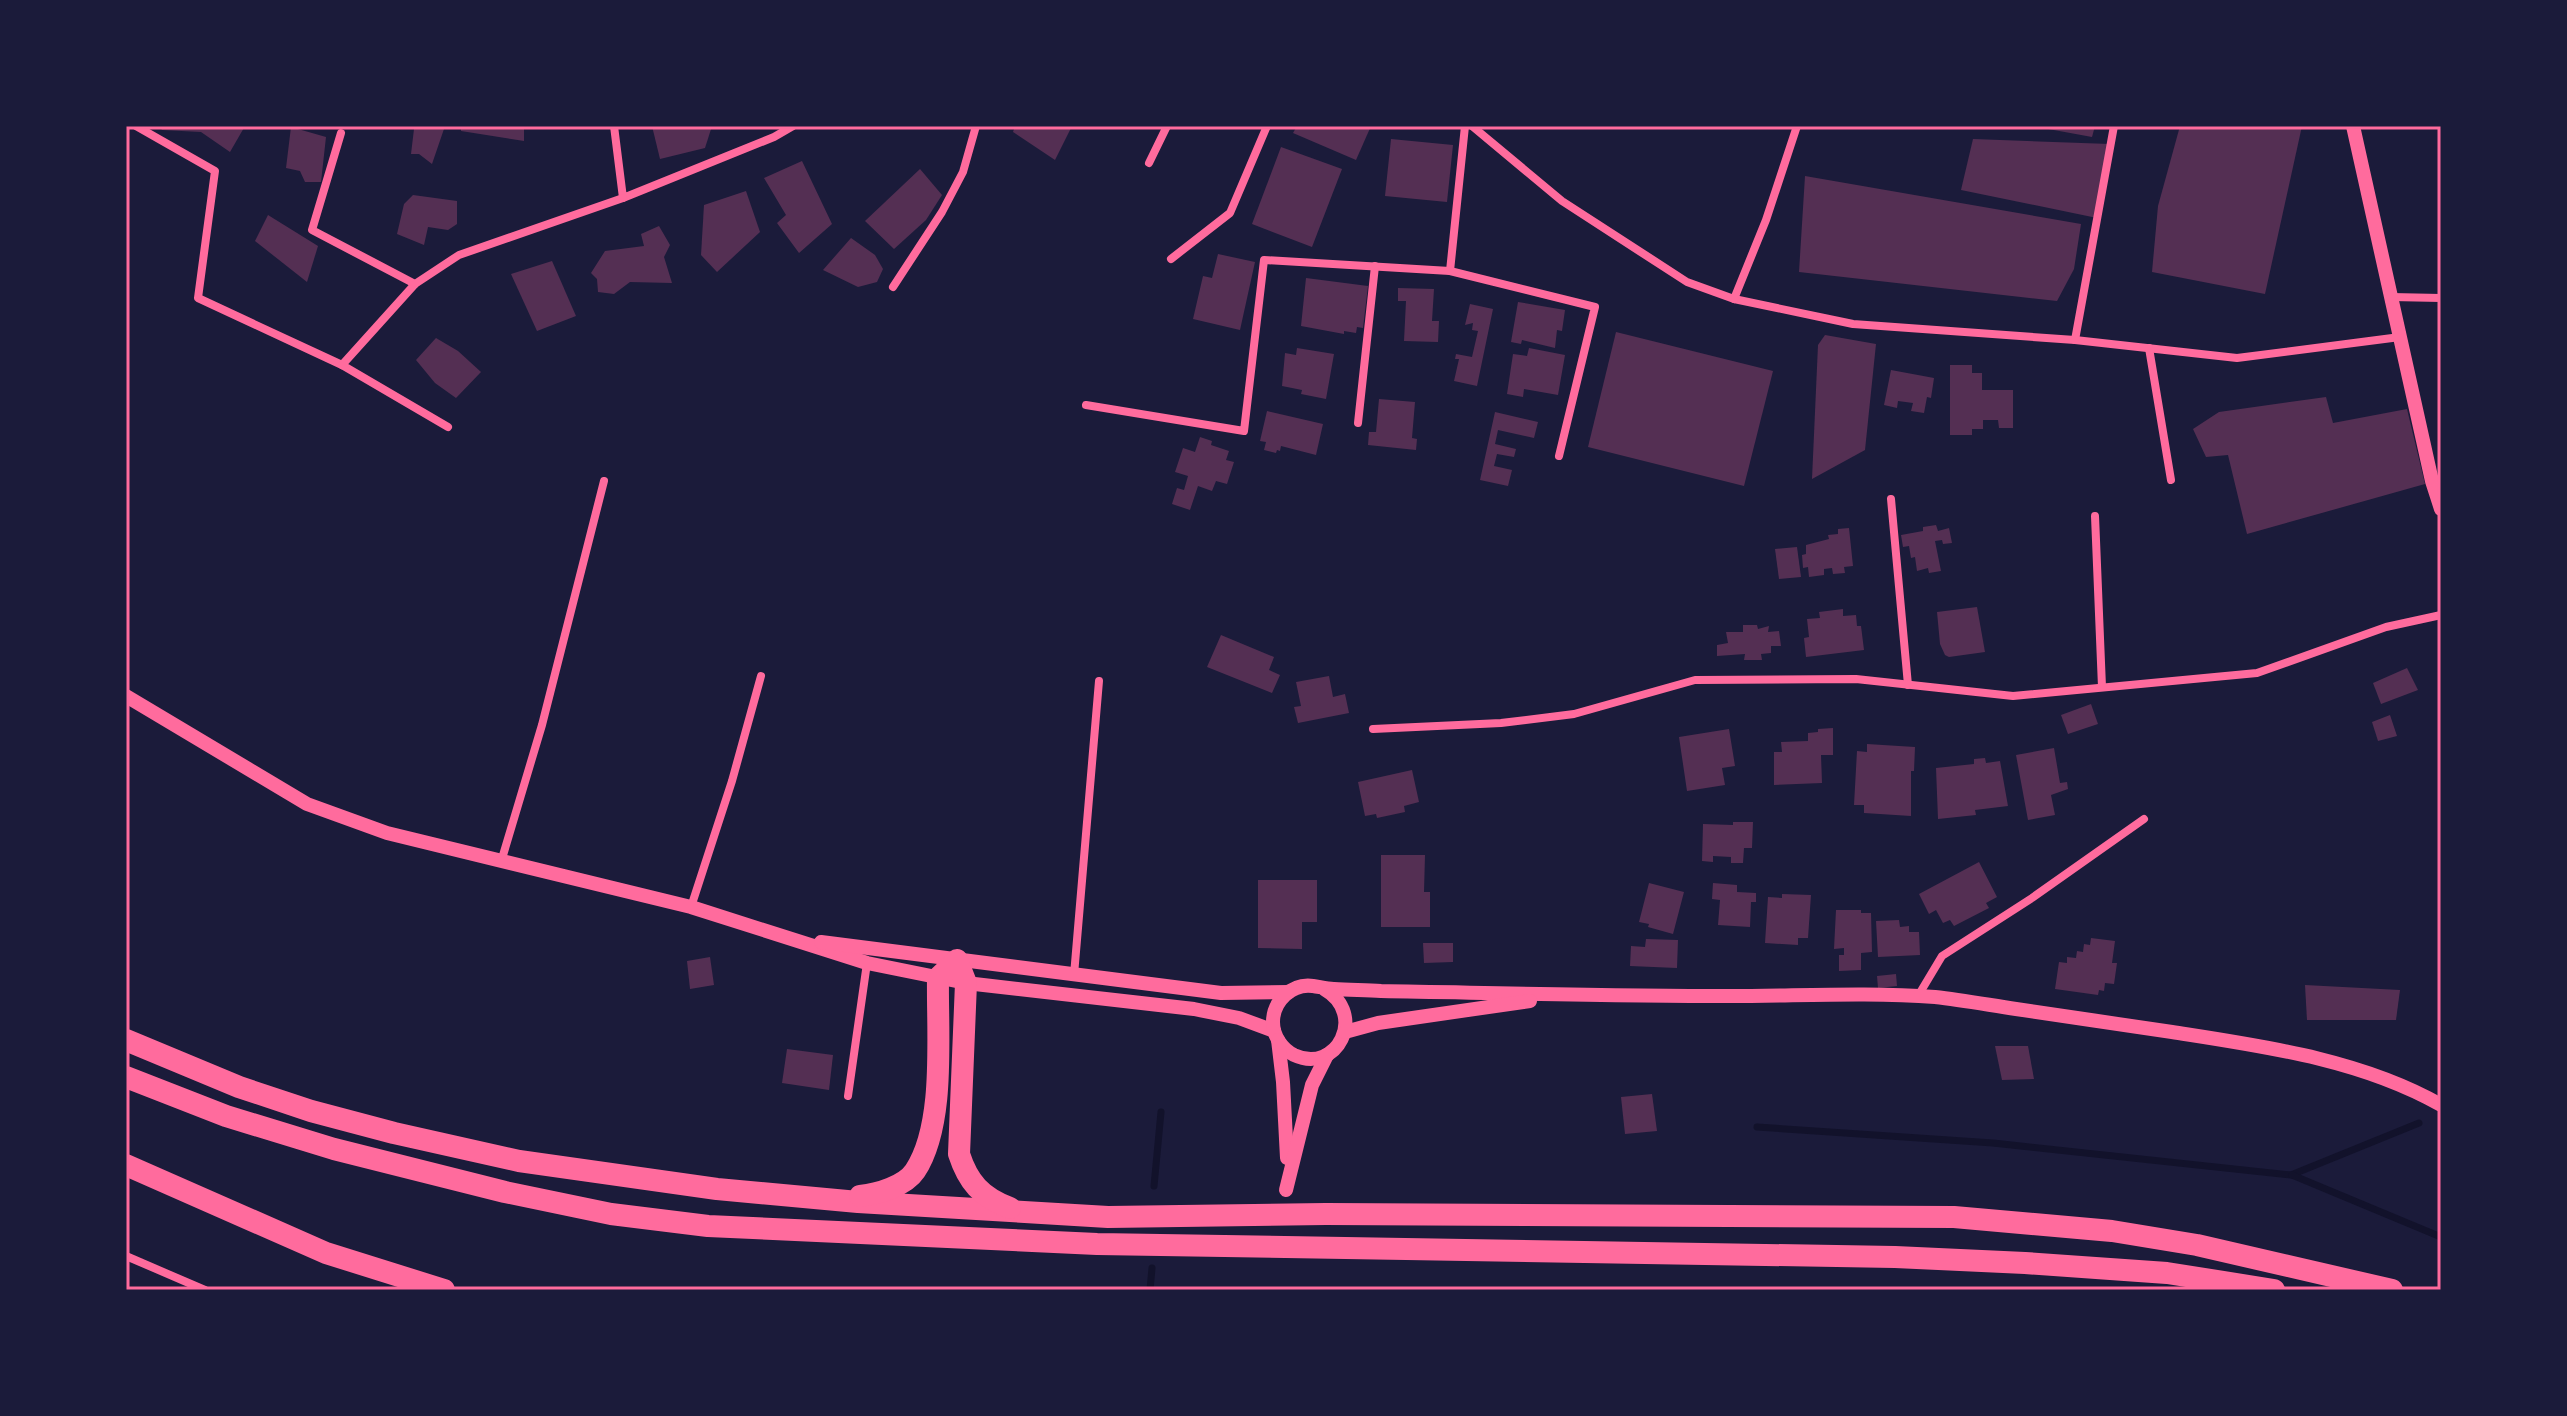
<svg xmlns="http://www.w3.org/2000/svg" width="2567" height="1416" font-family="Roboto,sans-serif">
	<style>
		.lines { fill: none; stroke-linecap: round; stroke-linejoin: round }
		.stream { stroke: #12122b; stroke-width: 7 }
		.building { fill: #542f53 }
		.minor { stroke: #ff6b9d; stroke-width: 8 }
		.tertiary { stroke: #ff6b9d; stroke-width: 14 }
		.trunk { stroke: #ff6b9d; stroke-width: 22 }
		.neatline { fill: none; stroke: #ff6b9d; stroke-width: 3 }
	</style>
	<rect width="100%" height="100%" fill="#1b1b3a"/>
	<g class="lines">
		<g class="stream">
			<path d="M1757,1127L1993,1143L2291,1175L2419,1123"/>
			<path d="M2292,1175L2441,1237"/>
			<path d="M1154,1186L1161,1112"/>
			<path d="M1150,1290L1152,1268"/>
		</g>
	</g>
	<g class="building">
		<path d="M159,126H245L230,152L201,132L162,130Z"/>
		<path d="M405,126H445L432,164L419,154H411L414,129Z"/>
		<path d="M461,126H524V141L461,131Z"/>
		<path d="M652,126H712L705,148L660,159Z"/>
		<path d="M1015,126H1072L1055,160L1013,132Z"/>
		<path d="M1297,126H1371L1356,160L1293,133Z"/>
		<path d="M2032,126H2095L2092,137Z"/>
		<path d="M2180,126H2302L2265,294L2152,272L2158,206Z"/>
		<path d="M291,127L326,137L321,182H305L300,171L286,168Z"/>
		<path d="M1391,139L1453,145L1447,202L1385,196Z"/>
		<path d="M1973,139L2110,144L2097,218L1961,190Z"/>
		<path d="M1281,147L1342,169L1312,247L1252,224Z"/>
		<path d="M802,161L832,224L799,253L777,223L786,215L764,178Z"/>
		<path d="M920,169L942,195L926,220L894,249L865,221Z"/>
		<path d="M1805,176L2081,224L2074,269L2057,301L1799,272Z"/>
		<path d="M746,191L760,232L717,272L701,255L704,205Z"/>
		<path d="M413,195L457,201V224L448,230L428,227L424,245L397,234L404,204Z"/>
		<path d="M268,215L318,246L307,282L255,241Z"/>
		<path d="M659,226L670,245L664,257L672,283L630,282L614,294L598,292L597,279L591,273L605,251L644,246L641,234Z"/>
		<path d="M851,238L875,255L883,269L877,282L858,287L823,270Z"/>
		<path d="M1218,254L1255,262L1240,330L1193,319L1203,276L1212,278Z"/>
		<path d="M552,261L576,316L537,331L511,274Z"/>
		<path d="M1306,278L1368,286L1363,328L1357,327L1356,333L1344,331V334L1301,326Z"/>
		<path d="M1398,288L1434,289L1432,321H1439L1438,342L1404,341L1406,301H1398Z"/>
		<path d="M1518,302L1565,310L1562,331L1557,330L1555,348L1522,340L1521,344L1511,342Z"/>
		<path d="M1470,304L1493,309L1477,386L1454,381L1459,359H1455L1456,354L1472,357L1478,331L1472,330L1473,323L1465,325Z"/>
		<path d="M1616,332L1773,371L1744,486L1588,447Z"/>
		<path d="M1825,335L1876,344L1865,450L1812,479L1818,345Z"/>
		<path d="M436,338L458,351L481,372L456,398L435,383L416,360Z"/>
		<path d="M1297,348L1334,354L1326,399L1301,394L1302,390L1282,386L1285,353L1296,355Z"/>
		<path d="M1529,348L1565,355L1558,395L1524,389L1523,397L1507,394L1513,354L1527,356Z"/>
		<path d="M1950,365H1972V373H1982V390H2013V428H1999L1998,420H1983V429H1972V435H1950Z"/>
		<path d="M1891,370L1934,378L1931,398L1927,397L1924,413L1911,411L1913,403L1898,401L1897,408L1884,405Z"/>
		<path d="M2326,397L2333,423L2407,409L2425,484L2247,534L2228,455L2206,457L2193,429L2219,412Z"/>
		<path d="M1379,399L1415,402L1412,438L1417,439L1416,450L1368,445L1369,432H1376Z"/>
		<path d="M1267,411L1323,424L1316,455L1281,446L1280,451L1277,450L1276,453L1264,450L1266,442L1260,441Z"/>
		<path d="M1495,412L1538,422L1534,438L1498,430L1495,444L1516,449L1514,457L1497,454L1494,466L1512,470L1508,486L1480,480Z"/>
		<path d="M1200,437L1212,441L1211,445L1229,451L1226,460L1234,462L1227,484L1216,481L1212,491L1198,486L1190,510L1172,504L1177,488L1184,490L1188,476L1175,472L1183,448L1195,452Z"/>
		<path d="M1936,525L1938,531L1949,528L1952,543L1943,544L1942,540L1935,541L1941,571L1929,573L1928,568L1917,571L1915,557L1911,558L1909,546L1903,547L1901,535L1923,531V527Z"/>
		<path d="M1849,528L1853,566L1844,567L1845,573L1833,574L1832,568L1824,569V575L1809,577L1808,567L1803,568L1802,555L1806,554V545L1829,539L1828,535L1838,534V529Z"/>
		<path d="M1797,547L1801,577L1779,579L1775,549Z"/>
		<path d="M1977,607L1985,652L1949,657L1945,655L1940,644L1937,612Z"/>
		<path d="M1843,609V616L1856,615L1857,626H1861L1864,650L1806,657L1804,638L1809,637L1807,619L1820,618L1819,612Z"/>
		<path d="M1743,625H1757L1758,629L1769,626L1768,632L1779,631L1781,646H1771V653L1761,654L1762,660H1744L1745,654L1717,656V645L1728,643L1726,632H1743Z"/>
		<path d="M1221,635L1274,657L1269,670L1280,675L1272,693L1207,667Z"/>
		<path d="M2407,668L2418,690L2381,704L2373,683Z"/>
		<path d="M1329,676L1333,697L1345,694L1349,713L1298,723L1294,707L1301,706L1296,682Z"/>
		<path d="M2091,704L2098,724L2068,734L2061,715Z"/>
		<path d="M2390,715L2397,736L2378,741L2372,722Z"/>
		<path d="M1833,728V755H1821L1822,783L1774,785V752H1782L1781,742L1808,741V733L1818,732V729Z"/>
		<path d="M1729,729L1735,766L1722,768L1725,785L1687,791L1679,737Z"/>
		<path d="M1867,744L1915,747L1914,771H1911V816L1864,813V805H1854L1857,751L1867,752Z"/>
		<path d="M2054,748L2060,783L2067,782L2068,789L2051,795L2055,815L2028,820L2016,755Z"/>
		<path d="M1985,758L1986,763L2000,761L2008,806L1975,810L1976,815L1938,819L1936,768L1974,764V759Z"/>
		<path d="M1412,770L1419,802L1404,806L1405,812L1377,818L1376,814L1365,816L1358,782Z"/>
		<path d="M1733,822H1753L1752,848H1744L1743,863H1731V857L1713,856V862L1702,861L1703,824L1733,825Z"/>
		<path d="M1381,855H1425L1424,892H1430V927H1381Z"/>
		<path d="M1979,862L1997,897L1986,903L1989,908L1954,926L1950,920L1943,923L1936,910L1929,914L1919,894Z"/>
		<path d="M1258,880H1317V922H1302V949L1258,948Z"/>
		<path d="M1649,883L1684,892L1673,934L1648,927L1649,924L1639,922Z"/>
		<path d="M1713,883L1737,885V892L1756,893V902H1751L1750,927L1718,925L1720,900L1712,899Z"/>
		<path d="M1782,894L1811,895L1808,938H1798V945L1765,943L1768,897L1782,898Z"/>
		<path d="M1836,910H1861V913H1871L1872,952L1861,953V970L1839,971V955H1844V948L1834,949Z"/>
		<path d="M1899,920L1900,927L1909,926V932H1919L1920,955L1878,957L1876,921Z"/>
		<path d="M2091,938L2115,941L2112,963H2117L2114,984L2105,983L2104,991L2099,990L2098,995L2055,989L2059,962L2067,963V957L2076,958L2077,951L2083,952L2084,944L2090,945Z"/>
		<path d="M1646,939L1678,940L1677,968L1630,966L1631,946L1645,947Z"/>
		<path d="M1423,943H1453V962L1424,963Z"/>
		<path d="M710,957L714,985L690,989L687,961Z"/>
		<path d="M1896,974L1897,986L1878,988L1877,976Z"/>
		<path d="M2305,985L2400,990L2396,1020H2307Z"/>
		<path d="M1995,1046H2028L2034,1079L2002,1080Z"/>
		<path d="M787,1049L833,1055L829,1090L782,1083Z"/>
		<path d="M1652,1094L1657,1131L1625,1134L1621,1097Z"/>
	</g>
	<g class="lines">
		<g class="minor">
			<path d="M136,126L215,171L198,298L342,365"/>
			<path d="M614,126L623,198L774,137L793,126"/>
			<path d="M1472,126L1562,201L1687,282L1734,299L1853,324L2075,340L2237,358L2400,337"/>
			<path d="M341,133L312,230L415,284"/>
			<path d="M1149,163L1167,126"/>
			<path d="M1171,259L1230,213L1267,126"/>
			<path d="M1450,271L1465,126"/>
			<path d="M893,287L942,212L963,172L976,126"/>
			<path d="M2391,297L2441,298"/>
			<path d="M1734,299L1766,220L1797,126"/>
			<path d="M2075,340L2114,126"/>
			<path d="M2149,348L2171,480"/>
			<path d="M1086,405L1244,431L1264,260L1450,271L1595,307L1559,456"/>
			<path d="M1358,423L1375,266"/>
			<path d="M448,427L342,365L415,284L459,255L623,198"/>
			<path d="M1891,499L1908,685"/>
			<path d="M2095,516L2102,687"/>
			<path d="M1373,729L1501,723L1574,714L1695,680L1856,679L2013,696L2257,673L2386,627L2441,615"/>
			<path d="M501,862L542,725L604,481"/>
			<path d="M691,907L732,781L761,676"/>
			<path d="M1074,975L1099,681"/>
			<path d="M1918,996L1942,956L2032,898L2144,819"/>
			<path d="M848,1096L867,963"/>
			<path d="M126,1256L205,1290"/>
		</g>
		<g class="tertiary">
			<path d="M2353,126L2432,481L2441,509"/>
			<path d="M126,696L307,804L387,833L691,907L867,963L966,983L1194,1009L1239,1018L1274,1031"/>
			<path d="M821,942L1221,993L1289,992"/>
			<path d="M1324,989C1368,1014 1337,1075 1294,1055C1282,1049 1273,1036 1273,1022C1273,1001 1292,983 1313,986C1320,987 1327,989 1334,989C1350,990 1366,990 1381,991C1498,993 1614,996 1730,996C1797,996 1868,992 1935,997C1962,1000 1989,1005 2016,1009C2068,1017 2120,1024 2172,1032C2262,1046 2360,1059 2441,1105"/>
			<path d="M1345,1032L1378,1023L1530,1001"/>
			<path d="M1278,1040L1283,1082L1287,1158"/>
			<path d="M1286,1190L1312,1085L1327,1055"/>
		</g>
		<g class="trunk">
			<path d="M126,1040L239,1087L311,1111L394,1133L519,1161L717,1189L858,1202L1108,1217L1326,1214L1954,1217L2112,1231L2197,1245L2392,1290"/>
			<path d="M126,1077L226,1116L334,1149L505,1192L611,1214L708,1226L1097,1244L1895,1257L2025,1263L2167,1273L2274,1290"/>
			<path d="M126,1165L326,1253L444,1290"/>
			<path d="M860,1196C878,1194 905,1186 915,1171C946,1124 937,1034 938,978L957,960L966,983L959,1154C968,1182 981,1197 1010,1208"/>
		</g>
	</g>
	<rect width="2567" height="1416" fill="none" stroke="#1b1b3a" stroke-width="256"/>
	<rect x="128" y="128" width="2311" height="1160" class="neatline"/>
</svg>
